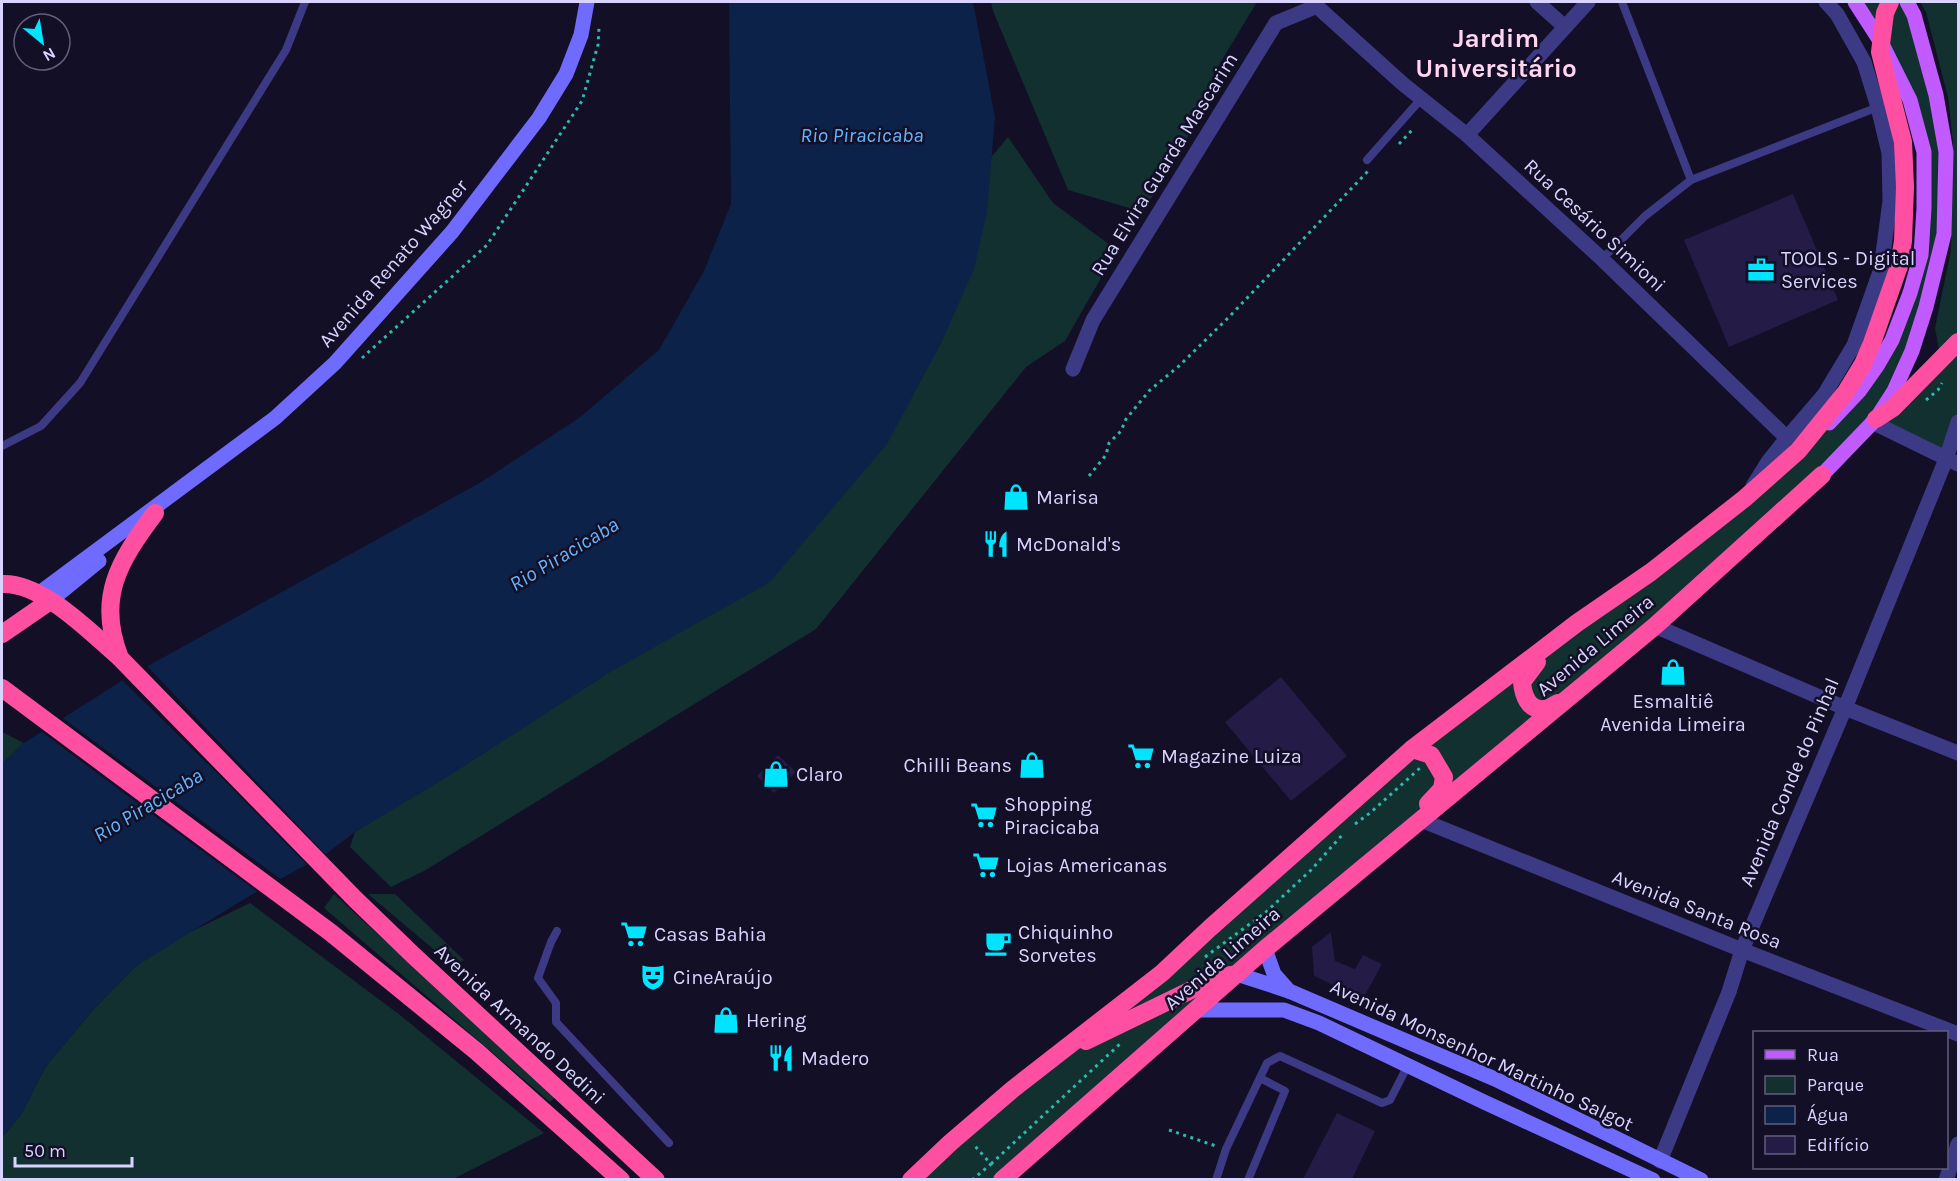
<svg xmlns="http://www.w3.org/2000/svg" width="1960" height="1181" font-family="Karla,sans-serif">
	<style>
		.green { fill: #12302f }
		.water { fill: #0c2248 }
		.pier { fill: #130f26 }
		.building { fill: #241b47 }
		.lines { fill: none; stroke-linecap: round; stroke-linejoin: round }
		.path { stroke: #2fb8b0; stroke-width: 3; stroke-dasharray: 3 4.5; stroke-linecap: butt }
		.lane { stroke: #3d3a85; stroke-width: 8 }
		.street { stroke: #3d3a85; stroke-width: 15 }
		.secondary { stroke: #6f6bff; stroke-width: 15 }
		.primary { stroke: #c25bff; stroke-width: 15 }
		.highway { stroke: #ff4fa3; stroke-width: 18 }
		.highway-bridge { stroke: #ff4fa3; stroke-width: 18 }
		.labels { text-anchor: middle; stroke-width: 5; stroke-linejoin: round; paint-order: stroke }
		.street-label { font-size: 20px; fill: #d9d4ff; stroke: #130f26 }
		.poi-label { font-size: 20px; fill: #d9d4ff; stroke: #130f26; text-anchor: start }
		.water-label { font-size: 21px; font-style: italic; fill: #62b6ff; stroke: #130f26 }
		.district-label { font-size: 26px; font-weight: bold; fill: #ffd6f0; stroke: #130f26 }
	</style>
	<rect width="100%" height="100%" fill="#130f26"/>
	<g class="green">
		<path d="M991,2H1257L1214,73L1202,113L1143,212L1068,190L993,11Z"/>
		<path d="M1855,2H1907L1936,95L1944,234L1894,391L1822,475L1002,1179L911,1180L1412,749L1651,572L1860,390L1910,293L1924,208L1910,100Z"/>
		<path d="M1920,2H1958V422L1946,459L1886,423L1941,361L1935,328L1951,250L1953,142L1948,97L1926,12Z"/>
		<path d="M1008,137L1053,203L1117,250L1065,341L1026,367L816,629L424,871L391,887L350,847L355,832L504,740Z"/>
		<path d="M2,732L24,743L2,764Z"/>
		<path d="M334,894L555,1097L550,1102L324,908Z"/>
		<path d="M368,894H395L464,960L459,963L444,958Z"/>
		<path d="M250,903L400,1015L544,1133L453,1179L2,1180V1137L20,1116L46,1066L92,1011L136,966L184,935Z"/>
	</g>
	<path class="water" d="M729,2H973L995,117L987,212L974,269L941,343L887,444L770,582L612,671L444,779L355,832L326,854L246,898L136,966L92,1011L46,1066L20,1116L2,1137V764L24,743L126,678L483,481L579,418L659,350L704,271L731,204Z"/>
	<g class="pier">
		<path d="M145,664L328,857L309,867L229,785L120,678Z"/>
		<path d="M60,716L283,881L260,894L39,730Z"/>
	</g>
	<g class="building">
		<path d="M1793,194L1838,300L1729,347L1684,240Z"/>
		<path d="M1281,677L1347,756L1291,801L1225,722Z"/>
		<path d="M778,755L796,772L774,793L757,776Z"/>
		<path d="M1331,932L1335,961L1355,969L1363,955L1382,964L1363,999L1314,976L1312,947Z"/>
		<path d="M1337,1113L1375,1131L1352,1179H1303Z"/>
	</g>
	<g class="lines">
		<g class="path">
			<path d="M1399,144L1414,128"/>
			<path d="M362,358L487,245L582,101L598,45L599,28"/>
			<path d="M1926,400L1938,390L1942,383"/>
			<path d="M1089,476L1106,455L1109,443L1121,431L1126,419L1150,390L1179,366L1229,317L1369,170"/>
			<path d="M1355,824L1370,813L1420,768"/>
			<path d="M1205,957L1266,912L1311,870L1343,834"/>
			<path d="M1169,1130L1216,1146"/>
			<path d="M991,1164L1121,1043"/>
			<path d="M972,1180L991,1164L974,1145"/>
		</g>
		<g class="lane">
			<path d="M1622,2L1691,180"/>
			<path d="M1367,160L1421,99"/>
			<path d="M1602,259L1645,216L1691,180L1878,107"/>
			<path d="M2,446L41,426L80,383L286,50L305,2"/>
			<path d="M557,931L551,942L538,978L556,1003V1022L669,1143"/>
			<path d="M1216,1180L1226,1149L1267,1063L1280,1056L1382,1103L1390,1100L1408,1065"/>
			<path d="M1248,1180L1285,1091L1260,1078"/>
		</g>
		<g class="street">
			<path d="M1312,2L1403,84L1467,135L1602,259L1787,438L1768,462L1753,486"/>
			<path d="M1537,2L1565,27"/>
			<path d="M1467,135L1588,2"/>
			<path d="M1073,369L1093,320L1276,23L1317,6"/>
			<path d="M1872,422L1958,464"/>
			<path d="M1787,438L1824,395L1854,345L1881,269L1890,201L1889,153L1878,107L1864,62L1837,14L1826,2"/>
			<path d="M1655,626L1845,708L1958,753"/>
			<path d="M1421,820L1742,950L1958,1034"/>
			<path d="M1660,1161L1729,992L1742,950L1845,708L1946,459L1958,422"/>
			<path d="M1946,1180L1958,1144"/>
		</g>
		<g class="secondary">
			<path d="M38,594L275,418L335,363L452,232L539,118L566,74L581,35L587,2"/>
			<path d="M50,601L99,561"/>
			<path d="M1265,949L1274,974L1289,991L1495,1079L1701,1180"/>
			<path d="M1237,974L1289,991"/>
			<path d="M1196,1010H1284L1319,1023L1484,1102L1653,1180"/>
		</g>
		<g class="primary">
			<path d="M1829,423L1860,390L1877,366L1892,340L1910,293L1921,255L1924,208V152L1910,100L1882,44L1855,2"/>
			<path d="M1822,475L1876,419L1894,391L1912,351L1926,307L1944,234L1946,152L1936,95L1914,15L1907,2"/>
		</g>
		<g class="highway">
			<path d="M1876,419L1893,408L1958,342"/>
			<path d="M155,513C119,561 96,598 120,658L355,899L413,955L656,1180"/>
			<path d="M2,584C42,582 90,632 119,657"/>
			<path d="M2,634L50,601"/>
			<path d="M1537,662L1522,682C1523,694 1528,711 1544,709C1549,709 1554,705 1558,703"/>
			<path d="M2,688L330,932L476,1051L621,1180"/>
			<path d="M1412,749L1431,755L1444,777L1442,789L1428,804"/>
			<path d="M1086,1041L1218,977L1232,975"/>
			<path d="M911,1180L950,1143L1013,1089L1162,973L1210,928L1412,749L1577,623L1651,572L1745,498L1798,451L1846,392L1863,364L1872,343L1899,266L1903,241L1905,187"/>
			<path d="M1002,1180L1265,949L1655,626L1822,475"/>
		</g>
		<path class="highway-bridge" d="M1890,2L1885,13L1880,52L1903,142L1905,187"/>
	</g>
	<defs>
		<symbol id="office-bare" viewBox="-9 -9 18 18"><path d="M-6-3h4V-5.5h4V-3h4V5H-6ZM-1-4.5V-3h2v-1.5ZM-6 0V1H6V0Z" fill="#00e5ff" stroke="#130f26" stroke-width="2.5" paint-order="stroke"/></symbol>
		<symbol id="shop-bare" viewBox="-9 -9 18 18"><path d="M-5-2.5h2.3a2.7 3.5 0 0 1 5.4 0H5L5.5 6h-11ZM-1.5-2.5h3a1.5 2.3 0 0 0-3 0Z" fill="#00e5ff" stroke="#130f26" stroke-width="2.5" paint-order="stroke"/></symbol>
		<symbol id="restaurant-bare" viewBox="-9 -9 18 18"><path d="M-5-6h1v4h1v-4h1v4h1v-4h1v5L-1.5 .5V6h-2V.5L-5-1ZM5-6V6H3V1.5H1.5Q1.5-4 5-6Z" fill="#00e5ff" stroke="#130f26" stroke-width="2.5" paint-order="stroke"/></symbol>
		<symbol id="supermarket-bare" viewBox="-9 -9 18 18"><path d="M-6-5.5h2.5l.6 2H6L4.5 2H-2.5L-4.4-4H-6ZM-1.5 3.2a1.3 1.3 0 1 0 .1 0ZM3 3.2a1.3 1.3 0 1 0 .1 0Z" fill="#00e5ff" stroke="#130f26" stroke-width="2.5" paint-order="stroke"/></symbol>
		<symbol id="cafe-bare" viewBox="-9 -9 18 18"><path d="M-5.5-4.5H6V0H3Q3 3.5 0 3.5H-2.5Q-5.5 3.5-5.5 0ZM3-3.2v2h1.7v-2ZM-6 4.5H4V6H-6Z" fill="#00e5ff" stroke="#130f26" stroke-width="2.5" paint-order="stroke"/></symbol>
		<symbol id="theatre-bare" viewBox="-9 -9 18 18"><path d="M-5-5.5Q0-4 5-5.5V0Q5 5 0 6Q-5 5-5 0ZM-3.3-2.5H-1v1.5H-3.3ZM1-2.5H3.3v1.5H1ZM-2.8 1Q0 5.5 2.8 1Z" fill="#00e5ff" stroke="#130f26" stroke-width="2.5" paint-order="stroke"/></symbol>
	</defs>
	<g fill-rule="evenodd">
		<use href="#office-bare" x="1742" y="251" width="38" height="38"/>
		<use href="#shop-bare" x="997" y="478" width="38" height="38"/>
		<use href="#restaurant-bare" x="977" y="525" width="38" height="38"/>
		<use href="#shop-bare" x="1654" y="653" width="38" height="38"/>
		<use href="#supermarket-bare" x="1122" y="737" width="38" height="38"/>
		<use href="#shop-bare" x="1013" y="746" width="38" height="38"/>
		<use href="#shop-bare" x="757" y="755" width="38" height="38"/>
		<use href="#supermarket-bare" x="965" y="796" width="38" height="38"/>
		<use href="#supermarket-bare" x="967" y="846" width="38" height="38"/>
		<use href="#supermarket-bare" x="615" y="915" width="38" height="38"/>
		<use href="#cafe-bare" x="979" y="924" width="38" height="38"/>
		<use href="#theatre-bare" x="634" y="958" width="38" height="38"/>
		<use href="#shop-bare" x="707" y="1001" width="38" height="38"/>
		<use href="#restaurant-bare" x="762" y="1039" width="38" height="38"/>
	</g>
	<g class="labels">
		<g class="street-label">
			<text transform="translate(1164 164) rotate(-58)" y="7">Rua Elvira Guarda Mascarim</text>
			<text transform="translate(1595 225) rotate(43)" y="7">Rua Cesário Simioni</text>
			<text transform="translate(393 263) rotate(-49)" y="7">Avenida Renato Wagner</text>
			<text transform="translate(1595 645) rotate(-40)" y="7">Avenida Limeira</text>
			<text transform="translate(1789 782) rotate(-67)" y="7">Avenida Conde do Pinhal</text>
			<text transform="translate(1697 909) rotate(22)" y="7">Avenida Santa Rosa</text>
			<text transform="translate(1222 958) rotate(-41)" y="7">Avenida Limeira</text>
			<text transform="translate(520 1024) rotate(43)" y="7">Avenida Armando Dedini</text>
			<text transform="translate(1482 1055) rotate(25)" y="7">Avenida Monsenhor Martinho Salgot</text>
		</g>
		<g class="poi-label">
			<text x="1781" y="265">TOOLS - Digital<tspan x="1781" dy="23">Services</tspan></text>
			<text x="1036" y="504">Marisa</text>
			<text x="1016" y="551">McDonald's</text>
			<text x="1673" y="708" text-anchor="middle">Esmaltiê<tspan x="1673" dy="23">Avenida Limeira</tspan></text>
			<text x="1161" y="763">Magazine Luiza</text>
			<text x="1012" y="772" text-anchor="end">Chilli Beans</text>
			<text x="796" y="781">Claro</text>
			<text x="1004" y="811">Shopping<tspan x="1004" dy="23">Piracicaba</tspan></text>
			<text x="1006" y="872">Lojas Americanas</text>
			<text x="1018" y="939">Chiquinho<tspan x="1018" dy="23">Sorvetes</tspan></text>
			<text x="654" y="941">Casas Bahia</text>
			<text x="673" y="984">CineAraújo</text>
			<text x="746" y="1027">Hering</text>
			<text x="801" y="1065">Madero</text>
		</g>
		<g class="water-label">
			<text x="862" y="142">Rio Piracicaba</text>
			<text transform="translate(564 554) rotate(-31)" y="7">Rio Piracicaba</text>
			<text transform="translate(148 805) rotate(-31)" y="7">Rio Piracicaba</text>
		</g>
		<g class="district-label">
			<text x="1496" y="47">Jardim<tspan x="1496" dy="30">Universitário</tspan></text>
		</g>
	</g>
	<rect width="1960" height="1181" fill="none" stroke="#d9d4ff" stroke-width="6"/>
	<rect x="1753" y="1031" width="195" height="138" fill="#130f26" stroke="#625e7d" stroke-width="1.5"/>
	<rect x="1765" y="1050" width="30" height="9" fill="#c25bff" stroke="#625e7d" stroke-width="1.5"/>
	<text x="1807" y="1061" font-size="18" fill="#d9d4ff">Rua</text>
	<rect x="1765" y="1076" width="30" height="18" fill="#12302f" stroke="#625e7d" stroke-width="1.5"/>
	<text x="1807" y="1091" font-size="18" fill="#d9d4ff">Parque</text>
	<rect x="1765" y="1106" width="30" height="18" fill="#0c2248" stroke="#625e7d" stroke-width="1.5"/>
	<text x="1807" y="1121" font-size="18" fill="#d9d4ff">Água</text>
	<rect x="1765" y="1136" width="30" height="18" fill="#241b47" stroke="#625e7d" stroke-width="1.5"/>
	<text x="1807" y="1151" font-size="18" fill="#d9d4ff">Edifício</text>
	<g transform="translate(42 42) rotate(150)"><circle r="28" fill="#130f26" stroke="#625e7d" stroke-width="1.5"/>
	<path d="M0-4.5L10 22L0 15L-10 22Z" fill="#00e5ff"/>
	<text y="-9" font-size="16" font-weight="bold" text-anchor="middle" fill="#d9d4ff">N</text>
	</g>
	<path d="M15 1157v9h117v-9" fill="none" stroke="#d9d4ff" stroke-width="3"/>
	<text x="24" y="1157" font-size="18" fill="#d9d4ff" stroke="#130f26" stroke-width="4.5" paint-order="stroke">50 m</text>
</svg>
